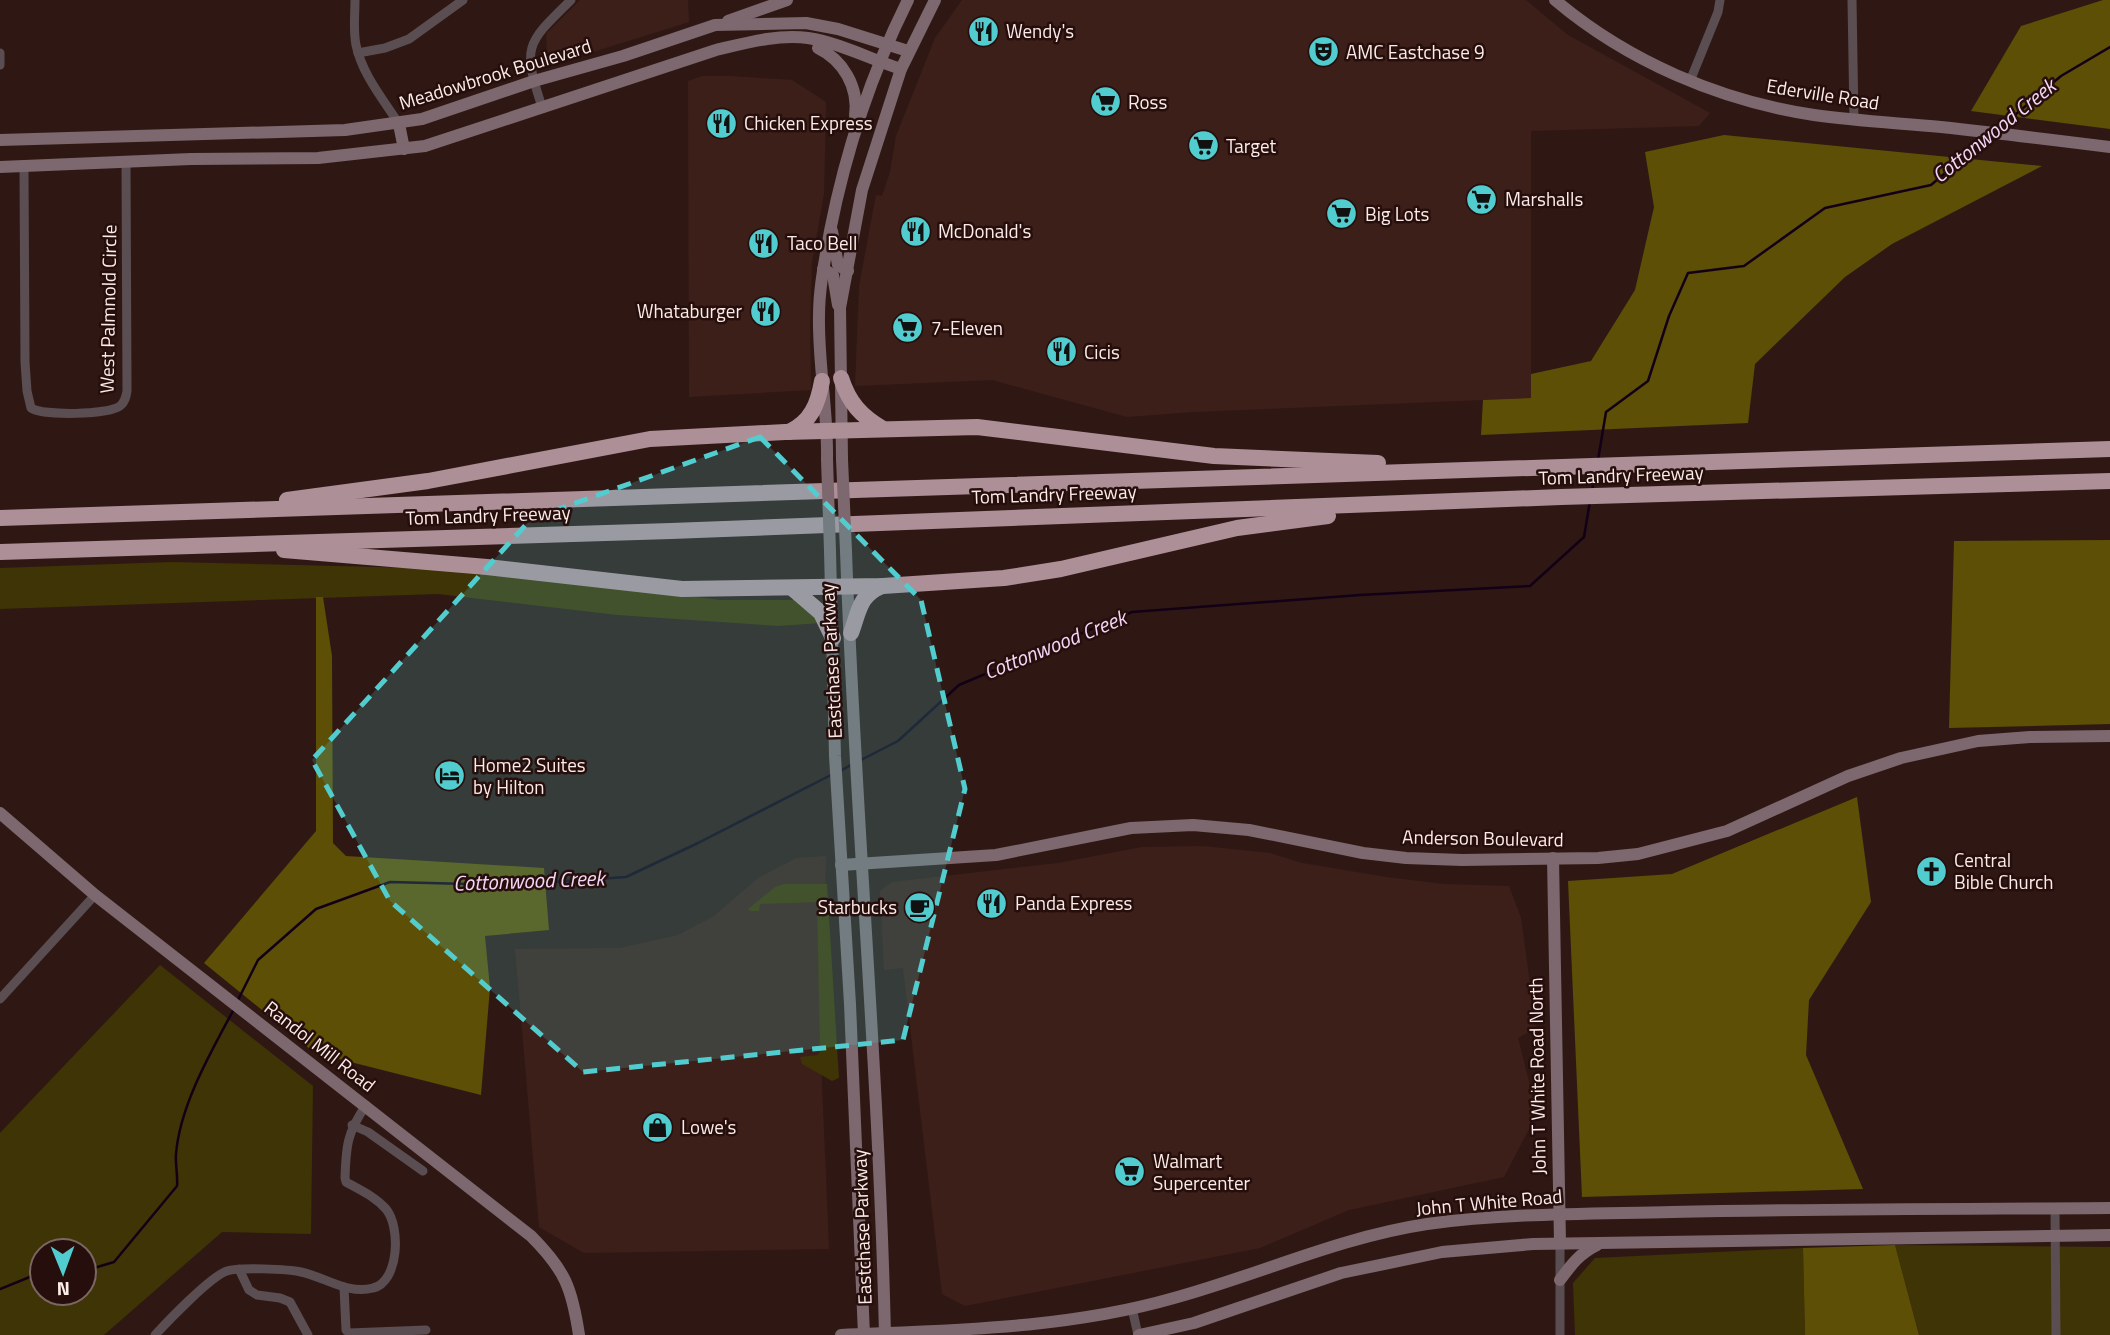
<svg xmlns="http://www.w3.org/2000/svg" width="2110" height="1335" font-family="'Titillium Web',sans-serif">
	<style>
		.built { fill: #3d1f19 }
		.green { fill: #3e3405; fill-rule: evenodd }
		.forest { fill: #5d4f06 }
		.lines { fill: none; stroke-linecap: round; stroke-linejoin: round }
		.stream { stroke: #130016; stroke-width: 2.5 }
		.street { stroke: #5a4e52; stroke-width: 9 }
		.secondary { stroke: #7c686e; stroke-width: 12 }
		.highway { stroke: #ad8f98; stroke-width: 16 }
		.secondary-bridge { stroke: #7c686e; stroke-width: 12 }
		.marked { fill: #52cdcf; fill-opacity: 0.2; stroke: #52cdcf; stroke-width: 5; stroke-dasharray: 14 9; stroke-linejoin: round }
		.labels { text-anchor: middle; stroke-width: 5; stroke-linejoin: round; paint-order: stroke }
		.poi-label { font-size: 19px; fill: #fcebe8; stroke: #250e0b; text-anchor: start }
		.street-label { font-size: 19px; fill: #fcebe8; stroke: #250e0b }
		.water-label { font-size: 21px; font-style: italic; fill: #f4d6f7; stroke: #250e0b }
	</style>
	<rect width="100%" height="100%" fill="#2f1814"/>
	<g class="built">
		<path d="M580,0H688L689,22L548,66L546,34Z"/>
		<path d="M962,0H1526L1568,35L1710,113L1699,126L1531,131V398L1193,412L1127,417L992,380L855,386L859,286L876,195L882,196L890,172L896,136L935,38Z"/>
		<path d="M702,76H731L792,80L826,102L824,194L812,262L810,326L811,390L689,397L688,81Z"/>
		<path d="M1203,846L1270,853L1302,863L1386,877L1443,884L1509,886L1521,918L1536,1028L1518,1038L1532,1094L1530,1127L1504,1177L1349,1210L1260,1248L965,1306L942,1294L903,968L884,970L880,891L892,882L1058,863L1142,847Z"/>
		<path d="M826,856L821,1061L829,1249L584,1253L539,1227L515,949L620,948L678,935L714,916L758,878L796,858Z"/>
	</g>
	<g class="green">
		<path d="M171,562L461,569L721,600H794L821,623L778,626L617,615L438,594L0,609V568Z"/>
		<path d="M784,884H827L839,1078L832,1081L802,1064L800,1057L818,1055L820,1050L817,902L760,904L759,911H750L748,909L775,887Z"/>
		<path d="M160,965L313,1086L311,1234L222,1232L104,1335H0V1133ZM42,1251H84V1293H42Z"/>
		<path d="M1895,1245L2110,1247V1335H1919Z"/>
		<path d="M1803,1248L1805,1335H1575L1573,1283L1595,1258Z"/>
	</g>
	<g class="forest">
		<path d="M2103,0H2110V129L1971,111L2021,26Z"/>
		<path d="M1724,135L2042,166L1892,244L1845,277L1755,364L1748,423L1481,435L1483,400L1531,398V374L1591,361L1635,290L1654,207L1645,152Z"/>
		<path d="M2110,540V724L1949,728L1954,541Z"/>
		<path d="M316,597H323L332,656L333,843L346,856L544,868L549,930L485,936L490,988L481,1095L315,1053L204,963L316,831Z"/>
		<path d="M1857,797L1871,902L1809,1000L1806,1055L1863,1189L1582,1197L1568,881L1672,874Z"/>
		<path d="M1895,1245L1919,1335H1805L1803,1248Z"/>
	</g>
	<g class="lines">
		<g class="stream">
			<path d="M1997,130L2061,76L2110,47"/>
			<path d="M1598,460L1606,412L1648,381L1669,316L1688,273L1744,266L1825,208L1931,185L1989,136"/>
			<path d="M1592,491L1596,470"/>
			<path d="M859,761L898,741L959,685L1132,612L1360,595L1530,586L1584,537L1590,501"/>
			<path d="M840,771L853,764"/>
			<path d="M238,1000L258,960L316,909L390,882L507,885L626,877L698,843L831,775"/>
			<path d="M84,1271L114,1262L177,1186C178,1175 175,1164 176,1154C180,1105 211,1052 234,1009"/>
			<path d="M0,1289L42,1272"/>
		</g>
		<g class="street">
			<path d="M355,0C355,15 353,30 356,45C362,74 383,99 399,124"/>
			<path d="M1852,0L1854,120"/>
			<path d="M0,53V65"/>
			<path d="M358,53L385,48L409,39L463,0"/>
			<path d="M1690,81L1718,12L1720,0"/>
			<path d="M542,107C522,46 526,44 571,0"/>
			<path d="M24,167L25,362L27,391L31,408C43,416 108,415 120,406C125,402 126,397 127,391L126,162"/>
			<path d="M0,999L95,895"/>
			<path d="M352,1125L368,1132L423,1171"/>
			<path d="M2055,1208L2056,1335"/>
			<path d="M1560,1243V1335"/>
			<path d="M239,1269L249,1290L257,1295L280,1298L290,1302L308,1335"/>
			<path d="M344,1287L346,1330L349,1333L426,1330"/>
			<path d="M1132,1308L1138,1335"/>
			<path d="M155,1335C168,1321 211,1276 227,1271C238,1267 288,1269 301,1272C325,1277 348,1295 373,1288C399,1282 401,1227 386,1209C376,1197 360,1190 346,1182L345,1178C346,1146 347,1133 366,1105"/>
		</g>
		<g class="secondary">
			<path d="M1555,0C1627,61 1720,101 1814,115C1856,121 1899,123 1941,127C1997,133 2054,140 2110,147"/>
			<path d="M728,21L787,0"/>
			<path d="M818,48C843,60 859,87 855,116"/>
			<path d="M399,124L404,149"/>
			<path d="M0,140L345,130L422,119L534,81L623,56L715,25L806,23L838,29L908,51"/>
			<path d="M0,167L191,159L318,158L425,146L716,50C746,43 777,34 808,38C840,43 870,59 901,69"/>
			<path d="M832,231L838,265L848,271"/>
			<path d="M823,269L833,275L838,305"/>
			<path d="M827,459C828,411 818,364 819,316C819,287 825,260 830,231C846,150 871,74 908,0"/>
			<path d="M842,459L840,308L862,190L901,69L935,0"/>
			<path d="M830,551L835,756L850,1004L864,1335"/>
			<path d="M846,551C855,813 879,1073 885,1335"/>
			<path d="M0,813L95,895L531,1236C565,1270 572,1288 579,1335"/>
			<path d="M1553,858L1560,1243"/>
			<path d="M841,865L996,855L1131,828L1193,825L1249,830L1363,853L1406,858L1462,860L1598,858L1638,854L1727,831L1848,776L1901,758L1978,741L2030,737L2110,736"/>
			<path d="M1560,1280C1571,1265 1580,1253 1597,1245"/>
			<path d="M841,1335C953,1330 1066,1329 1174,1298C1258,1275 1340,1237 1427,1224C1508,1213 1590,1214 1672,1212C1818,1209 1964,1209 2110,1208"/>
			<path d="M1139,1335L1194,1323L1341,1273L1442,1252L1533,1244L2110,1235"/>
		</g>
		<g class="highway">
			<path d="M841,378C849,403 861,416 883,429"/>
			<path d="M789,432C811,422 818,404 822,381"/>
			<path d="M287,500L428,481L650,439L785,432L977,427L1214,456L1378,463"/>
			<path d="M0,518L2110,449"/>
			<path d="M284,550L487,567L682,589L883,586L1004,578L1061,569L1237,528L1328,516"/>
			<path d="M0,552L671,531L1561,497L2110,481"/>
			<path d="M792,588L821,613L833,638"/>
			<path d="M851,633C859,612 859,595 882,586"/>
		</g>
		<g class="secondary-bridge">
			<path d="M827,459L830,551"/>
			<path d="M842,459L846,551"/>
		</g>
	</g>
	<path class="marked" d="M760,437L921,600L965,789L903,1040L583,1072L390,901L312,760L531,519Z"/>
	<defs>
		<symbol id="restaurant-disc" viewBox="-11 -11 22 22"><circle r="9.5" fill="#52cdcf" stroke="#250e0b"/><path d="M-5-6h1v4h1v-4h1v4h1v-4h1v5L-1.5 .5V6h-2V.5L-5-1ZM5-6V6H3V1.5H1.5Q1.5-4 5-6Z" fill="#111"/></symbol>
		<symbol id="theatre-disc" viewBox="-11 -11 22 22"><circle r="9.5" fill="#52cdcf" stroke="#250e0b"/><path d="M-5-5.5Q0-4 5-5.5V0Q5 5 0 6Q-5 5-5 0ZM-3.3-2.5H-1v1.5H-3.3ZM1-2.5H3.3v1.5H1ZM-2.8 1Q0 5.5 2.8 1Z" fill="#111"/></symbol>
		<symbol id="supermarket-disc" viewBox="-11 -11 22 22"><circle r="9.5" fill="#52cdcf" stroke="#250e0b"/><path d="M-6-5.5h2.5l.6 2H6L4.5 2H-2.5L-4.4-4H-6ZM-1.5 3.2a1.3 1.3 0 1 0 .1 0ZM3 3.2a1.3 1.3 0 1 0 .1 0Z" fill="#111"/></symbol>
		<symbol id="hotel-disc" viewBox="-11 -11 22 22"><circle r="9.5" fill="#52cdcf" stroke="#250e0b"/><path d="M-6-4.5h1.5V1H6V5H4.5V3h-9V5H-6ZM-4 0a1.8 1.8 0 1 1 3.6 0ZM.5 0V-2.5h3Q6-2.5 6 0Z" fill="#111"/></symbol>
		<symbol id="church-disc" viewBox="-11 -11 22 22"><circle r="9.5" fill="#52cdcf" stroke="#250e0b"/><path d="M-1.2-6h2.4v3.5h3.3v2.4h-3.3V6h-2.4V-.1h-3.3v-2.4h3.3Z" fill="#111"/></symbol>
		<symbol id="cafe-disc" viewBox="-11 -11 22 22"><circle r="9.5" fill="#52cdcf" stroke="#250e0b"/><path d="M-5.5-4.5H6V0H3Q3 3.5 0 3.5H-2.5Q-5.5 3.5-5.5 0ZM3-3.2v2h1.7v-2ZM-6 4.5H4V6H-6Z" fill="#111"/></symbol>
		<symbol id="shop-disc" viewBox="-11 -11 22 22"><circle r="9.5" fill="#52cdcf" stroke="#250e0b"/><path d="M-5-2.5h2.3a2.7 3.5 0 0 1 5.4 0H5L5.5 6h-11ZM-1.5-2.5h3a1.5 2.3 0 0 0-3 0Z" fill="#111"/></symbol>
	</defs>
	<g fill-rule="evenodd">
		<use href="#restaurant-disc" x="966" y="14" width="35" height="35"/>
		<use href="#theatre-disc" x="1306" y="34" width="35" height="35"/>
		<use href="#supermarket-disc" x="1088" y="84" width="35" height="35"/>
		<use href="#restaurant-disc" x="704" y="106" width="35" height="35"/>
		<use href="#supermarket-disc" x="1186" y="128" width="35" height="35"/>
		<use href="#supermarket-disc" x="1464" y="182" width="35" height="35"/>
		<use href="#supermarket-disc" x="1324" y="196" width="35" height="35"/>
		<use href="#restaurant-disc" x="898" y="214" width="35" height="35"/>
		<use href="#restaurant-disc" x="746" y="226" width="35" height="35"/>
		<use href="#restaurant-disc" x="748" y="294" width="35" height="35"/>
		<use href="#supermarket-disc" x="890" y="310" width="35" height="35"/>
		<use href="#restaurant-disc" x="1044" y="334" width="35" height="35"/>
		<use href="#hotel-disc" x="432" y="758" width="35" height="35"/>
		<use href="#church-disc" x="1914" y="854" width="35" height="35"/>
		<use href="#restaurant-disc" x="974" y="886" width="35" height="35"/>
		<use href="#cafe-disc" x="902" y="890" width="35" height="35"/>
		<use href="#shop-disc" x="640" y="1110" width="35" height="35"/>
		<use href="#supermarket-disc" x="1112" y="1154" width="35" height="35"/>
	</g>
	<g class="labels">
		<g class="poi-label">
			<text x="1006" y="38">Wendy's</text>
			<text x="1346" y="59">AMC Eastchase 9</text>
			<text x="1128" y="109">Ross</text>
			<text x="744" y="130">Chicken Express</text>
			<text x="1226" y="153">Target</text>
			<text x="1505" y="206">Marshalls</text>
			<text x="1365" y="221">Big Lots</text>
			<text x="938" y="238">McDonald's</text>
			<text x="787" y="250">Taco Bell</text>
			<text x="742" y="318" text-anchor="end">Whataburger</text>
			<text x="931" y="335">7-Eleven</text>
			<text x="1084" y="359">Cicis</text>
			<text x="473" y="772">Home2 Suites<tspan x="473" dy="22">by Hilton</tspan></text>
			<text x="1954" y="867">Central<tspan x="1954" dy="22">Bible Church</tspan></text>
			<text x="1015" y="910">Panda Express</text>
			<text x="897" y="914" text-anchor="end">Starbucks</text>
			<text x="681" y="1134">Lowe's</text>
			<text x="1153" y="1168">Walmart<tspan x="1153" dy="22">Supercenter</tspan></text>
		</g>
		<g class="street-label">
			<text transform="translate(495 74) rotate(-17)" y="7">Meadowbrook Boulevard</text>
			<text transform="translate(1823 94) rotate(9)" y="7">Ederville Road</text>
			<text transform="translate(108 309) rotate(-89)" y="7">West Palmnold Circle</text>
			<text transform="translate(1621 475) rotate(-2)" y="7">Tom Landry Freeway</text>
			<text transform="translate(1054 494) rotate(-2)" y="7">Tom Landry Freeway</text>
			<text transform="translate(488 515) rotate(-2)" y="7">Tom Landry Freeway</text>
			<text transform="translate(831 661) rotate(-93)" y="7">Eastchase Parkway</text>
			<text transform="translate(1483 838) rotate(1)" y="7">Anderson Boulevard</text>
			<text transform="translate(320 1046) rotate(38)" y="7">Randol Mill Road</text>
			<text transform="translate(1537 1076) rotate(-91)" y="7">John T White Road North</text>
			<text transform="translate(1489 1202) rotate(-5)" y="7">John T White Road</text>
			<text transform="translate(862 1227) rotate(-92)" y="7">Eastchase Parkway</text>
		</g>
		<g class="water-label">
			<text transform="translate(1994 131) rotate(-39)" y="7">Cottonwood Creek</text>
			<text transform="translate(1055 645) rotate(-22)" y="7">Cottonwood Creek</text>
			<text transform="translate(529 881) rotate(-2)" y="7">Cottonwood Creek</text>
		</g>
	</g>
	<g transform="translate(63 1272) rotate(179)"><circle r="33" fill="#250e0b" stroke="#7b6663" stroke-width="2"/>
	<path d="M0-5L12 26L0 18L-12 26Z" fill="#52cdcf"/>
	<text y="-10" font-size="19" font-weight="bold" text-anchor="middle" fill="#fcebe8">N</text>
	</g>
</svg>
